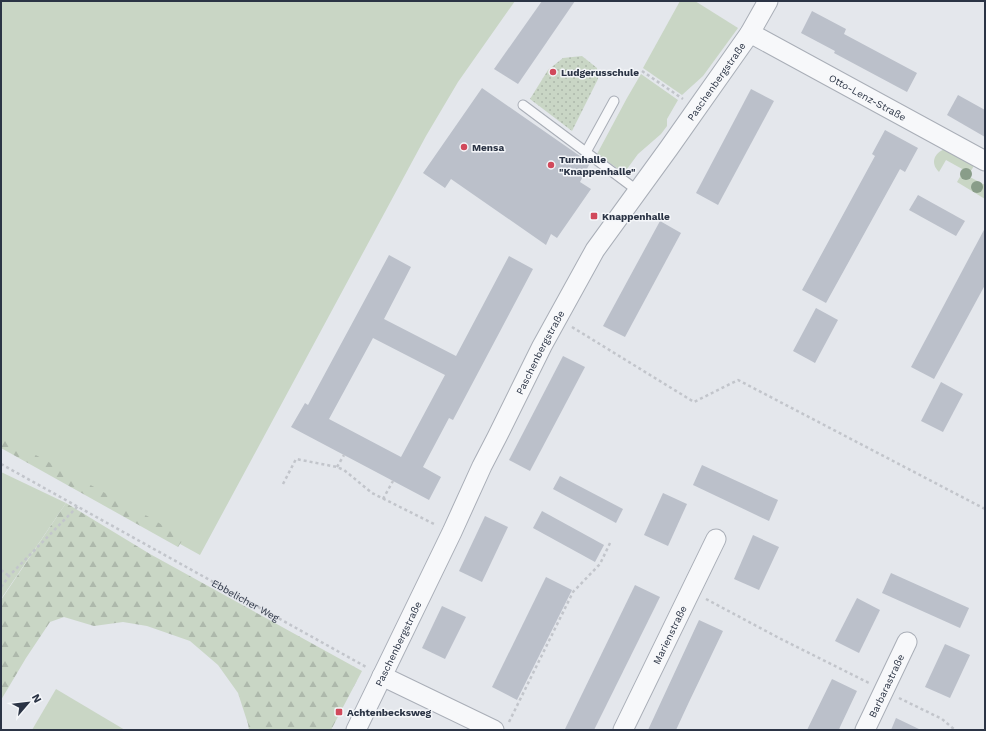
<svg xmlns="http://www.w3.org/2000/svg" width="986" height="731" font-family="'Work Sans',sans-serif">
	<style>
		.green { fill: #c9d6c5 }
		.forest { fill: url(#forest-firs) }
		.park { fill: url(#park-dots) }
		.building { fill: #bbc0ca; fill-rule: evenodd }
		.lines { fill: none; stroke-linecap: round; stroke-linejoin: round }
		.service-casing { stroke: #a9aeb7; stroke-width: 11 }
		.minor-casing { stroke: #a9aeb7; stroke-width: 21 }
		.path { stroke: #c2c5cb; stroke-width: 2.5; stroke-dasharray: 3 3; stroke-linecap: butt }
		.service { stroke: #f7f8fa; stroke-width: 9 }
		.minor { stroke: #f7f8fa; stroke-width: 19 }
		.tree { fill: #899d89 }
		.poi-dot { fill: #d1495b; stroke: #f4f6f9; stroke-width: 1.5 }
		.labels { text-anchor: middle; stroke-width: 3; stroke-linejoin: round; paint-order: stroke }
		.poi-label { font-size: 10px; font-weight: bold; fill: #2b3445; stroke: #f4f6f9; text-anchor: start }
		.street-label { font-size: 10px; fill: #2b3445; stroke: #f4f6f9 }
	</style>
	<defs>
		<pattern id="forest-firs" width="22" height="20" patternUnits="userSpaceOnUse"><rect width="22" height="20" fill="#c9d6c5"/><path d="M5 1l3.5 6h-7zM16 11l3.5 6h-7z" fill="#adb8ab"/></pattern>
		<pattern id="park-dots" width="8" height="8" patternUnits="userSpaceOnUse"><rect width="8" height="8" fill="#c9d6c5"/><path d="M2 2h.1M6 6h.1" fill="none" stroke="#adb8ab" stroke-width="1.8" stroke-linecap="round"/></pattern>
	</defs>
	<rect width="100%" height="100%" fill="#e4e7ec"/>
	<g class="green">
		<path d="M1,1H515L458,82L426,136L200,555L1,445Z"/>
		<path d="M680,1H695L738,28L703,76L682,95L643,68Z"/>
		<path d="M641,74L678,100L667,119V126L661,134L638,154L624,173L597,154L627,98Z"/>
		<path d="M945,149L975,164L968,176L985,185V199L957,182L964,170L946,160L939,172C930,163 934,153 945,149Z"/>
		<path d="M1,472L66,503L1,599Z"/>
		<path d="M56,689L125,730H32Z"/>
	</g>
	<g class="forest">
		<path d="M1,436L149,517L184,538L178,547L1,448Z"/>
		<path d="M66,503L150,554L362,671L331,730H249L248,724L238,693L218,665L190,641L147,626L123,622L94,626L64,617L50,622L26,658L1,700V600Z"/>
	</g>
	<path class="park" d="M582,56L597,68L598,79L572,131L530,99L548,70L563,58Z"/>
	<g class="building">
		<path d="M542,1H575L518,84L494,69Z"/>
		<path d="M812,11L846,29L844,34L917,73L907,92L834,53L835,51L801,33Z"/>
		<path d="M482,88L590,163L580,182L591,189L557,238L551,234L546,245L451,179L445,188L423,173Z"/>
		<path d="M751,89L774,101L718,205L696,193Z"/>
		<path d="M958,95L985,110V137L947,115Z"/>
		<path d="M885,130L918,148L905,172L900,169L826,303L802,290L875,156L872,154Z"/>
		<path d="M918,195L965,221L956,236L909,210Z"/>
		<path d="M660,221L681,233L625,337L603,326Z"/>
		<path d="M985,228V285L934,379L911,367Z"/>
		<path d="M389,255L411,267L384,319L456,356L509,256L533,269L453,420L449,418L423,467L441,477L429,500L291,427L305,403L308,405ZM373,338L445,375L401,457L329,419Z"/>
		<path d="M816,308L838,320L815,363L793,351Z"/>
		<path d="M563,356L585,367L530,471L509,460Z"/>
		<path d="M941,382L963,394L943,432L921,421Z"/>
		<path d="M702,465L778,500L769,521L693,485Z"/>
		<path d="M560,476L623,509L616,523L553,489Z"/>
		<path d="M663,493L687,504L668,546L644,535Z"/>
		<path d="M542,511L604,545L595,562L533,528Z"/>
		<path d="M485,516L508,527L482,582L459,571Z"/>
		<path d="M753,535L779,547L759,590L734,579Z"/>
		<path d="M891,573L969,608L960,628L882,593Z"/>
		<path d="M546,577L572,590L517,700L492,687Z"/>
		<path d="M635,585L660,597L594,730H567L565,729Z"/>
		<path d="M857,598L880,610L859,653L835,641Z"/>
		<path d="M442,606L466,617L445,659L422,648Z"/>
		<path d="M699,620L723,631L689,702L676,730H648Z"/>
		<path d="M945,644L970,655L950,698L925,687Z"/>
		<path d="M832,679L857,691L840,727L839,730H807Z"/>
		<path d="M896,718L921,730H891Z"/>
	</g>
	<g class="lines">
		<defs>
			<g id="service">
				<path d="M523,105L638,191"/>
				<path d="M586,152L614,101"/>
			</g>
			<g id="minor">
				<path id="s2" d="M750,33L985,161"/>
				<path d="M382,676L494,730"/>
				<path id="s3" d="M356,730L452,532L482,466L497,437L542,346L595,250L669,148L750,33L768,1"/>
				<path id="s4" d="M623,730L716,539"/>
				<path id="s5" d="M865,730L907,642"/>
			</g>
		</defs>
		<use href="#service" class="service-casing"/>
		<use href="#minor" class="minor-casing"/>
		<g class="path">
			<path d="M642,71L683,99"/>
			<path d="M572,327L694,402L738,380L985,509"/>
			<path id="s1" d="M1,464L368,668"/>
			<path d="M337,467L344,455"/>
			<path d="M283,484L296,459L337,467L344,470L372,493L436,525"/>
			<path d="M383,499L393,481"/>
			<path d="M1,570L9,576"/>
			<path d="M1,587L9,576L78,506"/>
			<path d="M706,599L779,638L869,683"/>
			<path d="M899,698L942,719L955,730"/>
			<path d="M509,722L573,592L600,564L611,541"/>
		</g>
		<use href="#service" class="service"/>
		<use href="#minor" class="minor"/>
	</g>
	<g class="tree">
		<circle cx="966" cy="174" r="6"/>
		<circle cx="977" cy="187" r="6"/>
	</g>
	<g class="poi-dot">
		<circle cx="553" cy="72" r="4"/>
		<circle cx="464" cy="147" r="4"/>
		<circle cx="551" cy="165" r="4"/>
		<rect x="590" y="212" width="8" height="8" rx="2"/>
		<rect x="335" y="708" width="8" height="8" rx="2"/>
	</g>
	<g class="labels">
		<g class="poi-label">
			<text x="561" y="76">Ludgerusschule</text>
			<text x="472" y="151">Mensa</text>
			<text x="559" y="163">Turnhalle<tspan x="559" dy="12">"Knappenhalle"</tspan></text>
			<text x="602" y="220">Knappenhalle</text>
			<text x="347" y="716">Achtenbecksweg</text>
		</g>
		<g class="street-label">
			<text dy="4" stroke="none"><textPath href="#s3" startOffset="744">Paschenbergstraße</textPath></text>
			<text dy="4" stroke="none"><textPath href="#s2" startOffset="134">Otto-Lenz-Straße</textPath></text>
			<text dy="4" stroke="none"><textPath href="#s3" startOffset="420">Paschenbergstraße</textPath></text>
			<text dy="4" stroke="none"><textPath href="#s1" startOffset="280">Ebbelicher Weg</textPath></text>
			<text dy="4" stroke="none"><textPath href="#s4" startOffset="106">Marienstraße</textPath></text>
			<text dy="4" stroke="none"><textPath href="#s3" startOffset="96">Paschenbergstraße</textPath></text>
			<text dy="4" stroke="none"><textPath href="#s5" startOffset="49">Barbarastraße</textPath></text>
		</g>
	</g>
	<rect width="986" height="731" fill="none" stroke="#2b3445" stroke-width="4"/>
	<g transform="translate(28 703) rotate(62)" stroke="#f4f6f9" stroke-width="3" paint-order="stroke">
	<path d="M0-3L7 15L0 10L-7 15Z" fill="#2b3445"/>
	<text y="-6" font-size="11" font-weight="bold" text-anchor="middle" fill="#2b3445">N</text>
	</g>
</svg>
